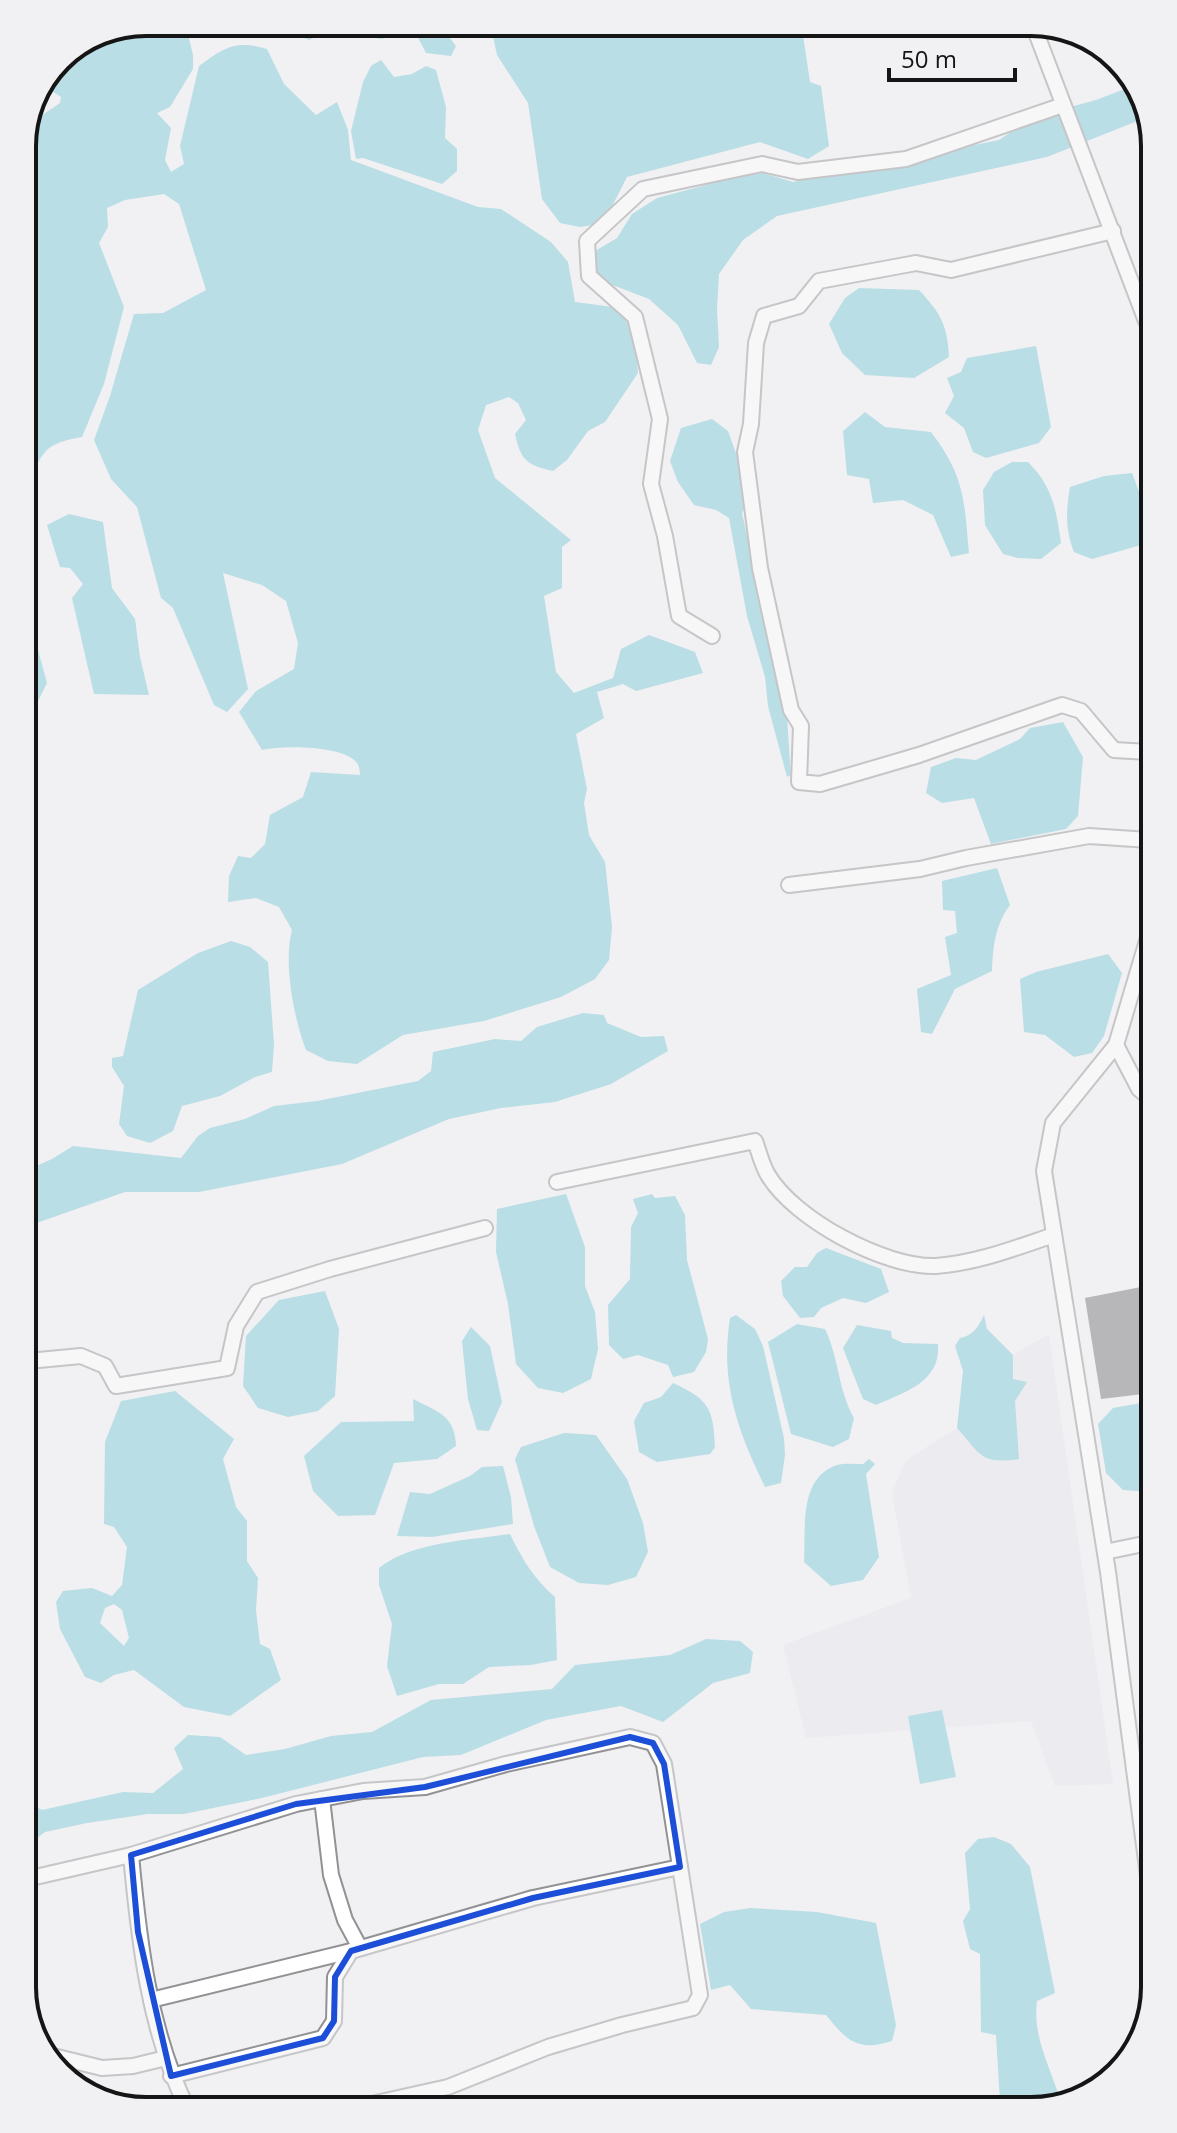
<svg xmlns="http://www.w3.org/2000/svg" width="1177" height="2133" font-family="'Open Sans',sans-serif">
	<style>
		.built { fill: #e5e5ee }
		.water { fill: #77c7d5; fill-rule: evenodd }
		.building { fill: #727273 }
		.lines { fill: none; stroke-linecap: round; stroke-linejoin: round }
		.street-casing { stroke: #929294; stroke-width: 18 }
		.street { stroke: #fff; stroke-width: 14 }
		.marked { fill: none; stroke: #1d4ed8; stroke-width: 6; stroke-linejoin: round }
		.rim { fill: none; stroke: #151515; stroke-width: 4 }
	</style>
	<rect width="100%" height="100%" fill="#f1f1f3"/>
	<path class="built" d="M1049,1334L1113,1784L1055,1786L1031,1721L806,1738L783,1645L911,1598L892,1493L906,1460L957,1428L983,1458L1015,1401L1013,1355Z"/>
	<g class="water">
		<path d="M147,22H185L193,55V69L170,107L157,113L171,128L165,160L171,172L184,164L180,146L199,66C225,47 236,40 267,49L284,84L316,115L337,102L348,130L351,160L478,207L501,209L551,242L568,262L575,302L621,308L636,346L638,373L605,422L588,431L567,460L553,471C527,465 521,461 515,434L526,420L518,403L509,397L486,405L478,430L495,478L571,540L562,547V588L544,596L556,672L574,693L613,678L621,649L649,635L695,652L703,673L636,691L623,684L597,692L604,718L576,734L587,789L584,803L589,835L605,862L612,927L609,960L595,979L561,997L484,1021L403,1035L357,1064L328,1061L306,1050C294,1019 283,963 292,930L279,907L256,898L228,902L229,876L238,856L251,858L265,844L270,815L303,797L311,772L360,775C360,772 359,765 357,763C345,745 281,745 262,750L239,712L256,691L294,669L298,643L286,601L262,585L223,573L248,689L227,712L214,705L173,608L161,598L137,507L111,479L94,440L110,396L134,314L163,313L206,290L179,204L164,194L125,200L107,208L108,227L99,243L124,307L104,384L82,437C37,445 48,454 24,483L22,139L33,115L38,118L60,103L61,97L46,87L59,58Z"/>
		<path d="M294,22H389L383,39L327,32L309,40L296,34Z"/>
		<path d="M410,22H452L446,33L456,46L451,56L426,53Z"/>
		<path d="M490,22H801L810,82L821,86L829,146L808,159L760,142L627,177L603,224L580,227L560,223L542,199L528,103L497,55Z"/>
		<path d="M381,60L394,77L412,74L426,66L436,70L446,107L445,138L457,149V171L442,184L363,158L356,159L351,131L363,82L371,66Z"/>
		<path d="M1135,85L1145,98V118L1047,157L777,216L743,240L719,274L717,309L719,347L711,365L697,363L678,325L649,299L589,276L585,257L617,238L632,214L657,198L729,179L763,173L793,182L999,140L1033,117L1096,100Z"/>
		<path d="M859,288L919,290C941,314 947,324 949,357L914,378L865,375L842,353L829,324L845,298Z"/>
		<path d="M1036,346L1051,427L1039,443L986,458L973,452L964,428L945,413L954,396L947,378L961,372L967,358Z"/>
		<path d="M865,412L885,427L931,432C965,477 964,499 969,553L951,557L933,515L903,500L873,503L869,479L847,475L843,431Z"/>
		<path d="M712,419L728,431L751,495L742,513L787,718L791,775L787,777L768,706L765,677L747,616L729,518L716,510L694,505L678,482L670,461L681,428Z"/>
		<path d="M1012,462H1028C1053,487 1056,509 1061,543L1041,559L1018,558L1003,554L985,525L983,490L994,472Z"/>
		<path d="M1132,473L1147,513L1148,543L1092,559L1074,552C1065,530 1066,510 1070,487L1104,476Z"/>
		<path d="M69,514L103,522L112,588L135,619L140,657L149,695L94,694L72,598L83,584L70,568L60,567L47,525Z"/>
		<path d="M25,602L47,683L25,727Z"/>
		<path d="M1063,722L1083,757L1078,816L1066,829L991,844L974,798L942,803L926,793L931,767L956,758L976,760L1020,739L1030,728Z"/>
		<path d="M997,868L1010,905C995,925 993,947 992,971L955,989L932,1034L921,1032L917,989L951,975L945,937L957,933L955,911L943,910L942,881Z"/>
		<path d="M231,941L250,947L268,962L274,1045L272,1072L255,1077L220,1096L182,1106L173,1131L150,1143L127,1136L119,1124L124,1086L112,1067V1058L123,1056L138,990L198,953Z"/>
		<path d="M1108,954L1122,973L1104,1036L1092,1053L1074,1057L1045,1035L1024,1032L1020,979L1036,972Z"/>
		<path d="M583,1013L604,1015L607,1023L641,1037L664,1036L668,1051L611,1084L555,1102L501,1108L449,1119L342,1164L199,1192H125L28,1226L27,1170L52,1159L73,1146L181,1158L198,1136L210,1128L245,1119L274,1106L317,1101L418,1081L431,1071L433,1052L495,1039L521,1041L537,1027Z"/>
		<path d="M566,1194L585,1247V1286L595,1312L598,1349L591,1379L563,1393L538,1388L516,1364L508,1304L496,1252L497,1209Z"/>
		<path d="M652,1194L655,1198L675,1196L685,1215L687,1260L708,1339L706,1352L694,1372L673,1377L668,1365L638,1355L623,1359L609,1345L608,1305L630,1279L631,1227L638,1213L633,1199Z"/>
		<path d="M826,1248L881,1269L889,1292L866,1303L843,1298L821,1308L814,1317L800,1318L783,1296L781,1281L795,1267H807L817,1253Z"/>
		<path d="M325,1291L339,1329L335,1396L318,1411L288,1417L258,1408L243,1386L246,1336L279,1300Z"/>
		<path d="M736,1315L755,1329L763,1346L784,1438L785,1455L781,1483L765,1487C737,1430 720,1382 730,1318Z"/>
		<path d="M984,1315L987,1329L1013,1355V1379L1027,1382L1015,1401L1019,1459C980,1464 982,1456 957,1428L963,1371L955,1346L960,1338C973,1336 979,1326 984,1315Z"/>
		<path d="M797,1324L825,1329C839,1358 838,1390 854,1418L849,1439L833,1447L791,1434L768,1342Z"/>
		<path d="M857,1325L891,1331L892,1338L903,1343L938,1344C941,1382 905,1392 876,1405L863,1399L843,1348Z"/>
		<path d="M471,1327L490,1346L502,1402L489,1431L477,1430L468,1399L462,1341Z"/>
		<path d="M673,1383C709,1400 713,1407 715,1447L710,1454L657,1462L639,1452L634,1421L644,1403L661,1397Z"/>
		<path d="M175,1391L234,1439L223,1459L236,1507L247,1521V1561L258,1578L256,1610L260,1644L270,1649L281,1680L230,1716L184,1707L134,1670L114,1675L101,1683L85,1677L60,1629L56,1602L63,1591L92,1588L112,1596L122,1585L127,1547L114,1527L104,1524L105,1442L121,1401ZM114,1604L122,1610L129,1638L124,1646L100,1623L105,1608Z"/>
		<path d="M413,1399C438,1412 455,1415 456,1446L437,1459L394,1463L375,1515L338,1516L313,1491L304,1456L341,1422L414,1421Z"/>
		<path d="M1152,1401V1492L1123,1490L1106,1473L1098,1424L1113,1408Z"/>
		<path d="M564,1433L596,1435L627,1479L643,1523L648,1552L636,1577L608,1585L579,1583L550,1567L534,1526L515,1459L521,1447Z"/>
		<path d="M869,1459L875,1464L866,1474L879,1557L863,1580L831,1586L804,1562C806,1529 798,1478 837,1465C844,1463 855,1464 863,1464Z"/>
		<path d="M503,1466L511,1497L513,1524L432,1537L397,1536L410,1492L430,1494L470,1476L482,1467Z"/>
		<path d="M510,1534C522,1559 534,1579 555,1597L557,1660L531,1665L489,1667L463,1684H439L397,1696L387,1666L392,1624L379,1585V1568C411,1542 470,1540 510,1534Z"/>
		<path d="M706,1639L740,1641L753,1652L750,1673L713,1683L663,1722L621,1706L546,1720L461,1755L423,1757L262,1798L184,1814H148L87,1823L45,1832L31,1843V1804L42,1810L123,1792L153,1793L183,1769L174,1748L188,1735L220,1737L246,1755L285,1749L331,1736L372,1732L431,1700L552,1689L575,1665L670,1655Z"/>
		<path d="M942,1710L956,1777L920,1784L908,1716Z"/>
		<path d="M994,1837L1011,1844L1030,1867L1055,1993L1037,2001C1032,2036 1051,2069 1061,2102H1000L996,2035L981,2032L980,1954L970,1949L963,1921L970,1909L965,1853L978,1839Z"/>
		<path d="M751,1908L817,1912L876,1923L896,2025L892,2041C858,2052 847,2041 826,2015L751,2009L730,1985L711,1990L700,1924L724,1912Z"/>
	</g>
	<path class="building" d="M1151,1285L1152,1393L1101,1399L1085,1298Z"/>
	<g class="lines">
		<defs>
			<g id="street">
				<path d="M1032,22L1146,321"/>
				<path d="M1113,231L951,270L916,263L819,281L799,306L764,316L756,343L751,424L745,452L760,568L791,710L801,726L799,782L820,784L919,755L1062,705L1081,711L1114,750L1149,752"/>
				<path d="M712,636L679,616L665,536L651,484L660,419L635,317L589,276L587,241L643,189L762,164L798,172L906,159L1063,105"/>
				<path d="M789,885L920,869L966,858L1089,836L1149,840"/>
				<path d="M1149,934L1116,1045L1053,1123L1044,1171L1108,1572L1154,1921"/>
				<path d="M1116,1045L1139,1089L1150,1098"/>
				<path d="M557,1182L755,1141C759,1152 762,1165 768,1175C794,1219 885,1268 936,1266C977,1263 1015,1248 1054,1235"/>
				<path d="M28,1361L81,1356L105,1366L116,1386L227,1368L236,1326L257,1292L330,1269L485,1228"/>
				<path d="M1105,1552L1153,1542"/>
				<path d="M322,1799L331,1875L345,1920L360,1948"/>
				<path d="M131,1855C139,1942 149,2031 188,2110"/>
				<path d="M31,1878L131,1855L296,1804L363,1791L425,1787L506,1764L630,1737L653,1743L664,1764L700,1995L693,2008L622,2025L548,2047L448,2087L349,2109"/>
				<path d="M151,2000L351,1951"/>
				<path d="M49,2055L102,2068L133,2066L166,2058"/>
				<path d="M171,2076L323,2038L334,2021L335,1977L351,1951L533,1898L680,1867"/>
			</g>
		</defs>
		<use href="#street" class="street-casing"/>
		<use href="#street" class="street"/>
	</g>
	<path d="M0 0H1177V2133H0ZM630,1737L653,1743L664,1764L680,1867L533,1898L351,1951L335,1977L334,2021L323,2038L171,2076L138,1932L131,1855L296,1804L425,1787Z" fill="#f1f1f3" fill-opacity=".55" fill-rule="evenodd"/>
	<path class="marked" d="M630,1737L653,1743L664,1764L680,1867L533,1898L351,1951L335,1977L334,2021L323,2038L171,2076L138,1932L131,1855L296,1804L425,1787Z"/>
	<path d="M0 0H1177V2133H0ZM146 36H1031A110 110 0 0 1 1141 146V1987A110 110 0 0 1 1031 2097H146A110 110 0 0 1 36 1987V146A110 110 0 0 1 146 36Z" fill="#f1f1f3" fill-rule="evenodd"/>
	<path class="rim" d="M146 36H1031A110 110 0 0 1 1141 146V1987A110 110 0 0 1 1031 2097H146A110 110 0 0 1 36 1987V146A110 110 0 0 1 146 36Z"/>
	<path d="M889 68v12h126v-12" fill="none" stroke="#151515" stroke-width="4"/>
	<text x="901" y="68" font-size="24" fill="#151515" stroke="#f1f1f3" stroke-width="6" paint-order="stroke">50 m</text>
</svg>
